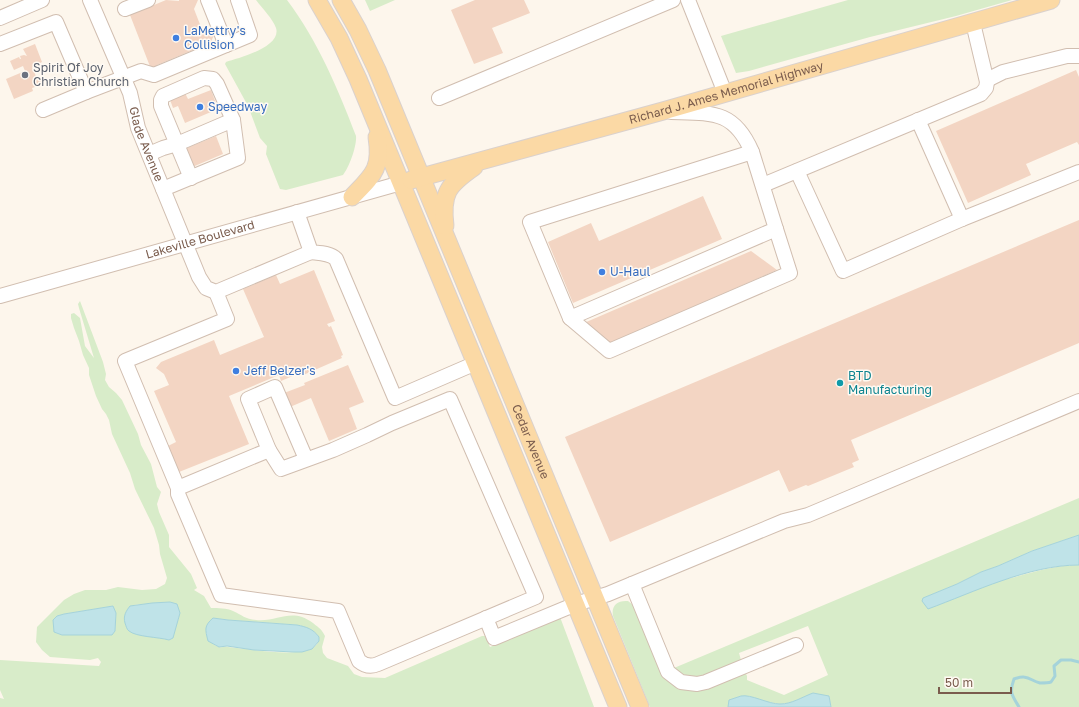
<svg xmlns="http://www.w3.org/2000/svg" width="1079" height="707" font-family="'Golos Text',sans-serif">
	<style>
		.green { fill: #d8ecc9; fill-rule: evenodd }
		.water { fill: #bfe3e8; stroke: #a5d3da }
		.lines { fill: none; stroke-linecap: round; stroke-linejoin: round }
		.stream { stroke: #a5d3da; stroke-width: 3 }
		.building { fill: #f3d5c3 }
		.minor-casing { stroke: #d1beb0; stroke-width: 16 }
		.major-casing { stroke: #dad1cd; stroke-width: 19 }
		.minor { stroke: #fff; stroke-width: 14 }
		.major { stroke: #fbd9a5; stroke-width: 17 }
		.shop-dot { fill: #3f7fe0; stroke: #fffaf3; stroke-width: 1.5 }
		.worship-dot { fill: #6b7280; stroke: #fffaf3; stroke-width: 1.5 }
		.culture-dot { fill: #0f9aa8; stroke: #fffaf3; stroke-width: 1.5 }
		.labels { text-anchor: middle; stroke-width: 3; stroke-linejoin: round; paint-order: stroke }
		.shop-label { font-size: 12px; fill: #366cbe; stroke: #fffaf3; text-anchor: start }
		.worship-label { font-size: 12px; fill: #5b616d; stroke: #fffaf3; text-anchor: start }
		.street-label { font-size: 12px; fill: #7a5c4d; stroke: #fffaf3 }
		.culture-label { font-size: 12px; fill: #0d838f; stroke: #fffaf3; text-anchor: start }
	</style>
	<rect width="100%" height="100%" fill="#fdf6ec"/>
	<g class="green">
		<path d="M256,0H287C318,41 338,89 356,136C357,146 349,168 343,175L286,190L280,189L266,154L267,146L260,138L248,106L225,64L226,62C239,58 282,47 276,28C273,19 262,8 256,0Z"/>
		<path d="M365,0H395L370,11Z"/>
		<path d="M848,0H1012L956,16L870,37L749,71L736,73L721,36Z"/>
		<path d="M80,301L103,362L106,374L105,380L109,387L116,393L122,400L138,434L141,445L151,464L157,487L161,492L157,504L159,512L169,535V547L191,574L197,588L194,590L204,596L211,608C218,608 227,608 233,611C242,615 245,619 256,620C279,622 291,607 313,623C320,629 320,627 325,636L322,647L323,653L327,658L348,666L354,674L362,677L385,678L482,636H485L490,647L560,617L594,707H0V698L4,699L0,690V660L99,666L101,662L98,658L90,660L50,657L42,650L36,642L37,627L64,600L74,594L85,590H106L118,587L142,590L156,589L165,584L167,578L160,554L159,545L154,528L135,489L130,473L112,434L109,420L106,414L102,409L96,396L89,375V368L83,355L79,341L74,328L71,318V314L74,313L80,318L85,346L94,358L79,308L78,304ZM170,602L179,618L169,640C160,637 150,637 140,635L134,605ZM113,606L116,614L115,631L111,635H62L54,632L57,616L64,614ZM213,618L228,620L297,625C307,627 312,629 319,637C319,643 315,648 309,650C286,656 252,649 228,647C225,646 222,648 219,647C212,645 210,640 206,634Z"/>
		<path d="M1079,498V535L1032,551L998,566L981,572L957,584L923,598C951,592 979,586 1007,579C1031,573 1054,565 1079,565V707H831L829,696L804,697L790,703L780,704L762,701L747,696H741L730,700L728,707H650L613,616C611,606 617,600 628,601L633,605L669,681L745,672L747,676V680L784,695L828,675L808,626L739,653L741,660C720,669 694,687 674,668Z"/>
	</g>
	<g class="water">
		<path d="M1079,535V565C1029,565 974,592 928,609L922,601L923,598L957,584L981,572L998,566L1032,551Z"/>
		<path d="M170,602L177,604L180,613L173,638L169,640C159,637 136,637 129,631C127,630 126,626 125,623C123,616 126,611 130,606L152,603Z"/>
		<path d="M113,606L116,613L115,631L112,635H62L54,632L53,620L57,616L64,614Z"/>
		<path d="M213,618L228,620L297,625C307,627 313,629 319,637V641L312,649L302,652H293L254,650L227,646L219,647L208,641C205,629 204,626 213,618Z"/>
		<path d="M813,693L829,696L831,707H728L729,700C733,699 737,697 741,696C751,694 768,704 780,704C792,704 802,697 813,693Z"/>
	</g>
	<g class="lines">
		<path class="stream" d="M1019,707C1012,695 1009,693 1014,679C1028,674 1029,680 1040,683C1043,683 1048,683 1051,682L1055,676L1054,666L1061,660H1071L1079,662"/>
	</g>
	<g class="building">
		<path d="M166,0L179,1V0H198L194,9L201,27L215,33L208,48L196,42L193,50L157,65V67L151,69L130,15Z"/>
		<path d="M475,0H524L530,13L492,28L503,53L474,64L451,10Z"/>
		<path d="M35,44L42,62L32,67L38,81L42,79L44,84L32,88L33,91L14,99L6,79L25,71L23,66L14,70L10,61L19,57L20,59H21L20,56L24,55L27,56L23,49Z"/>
		<path d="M1076,70L1079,77V145L1077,142L1026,164L1031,175L968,203L936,131Z"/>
		<path d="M211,90L218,109L185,123L178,106L173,108L169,97L184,91L188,99Z"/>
		<path d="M216,136L223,154L190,168L182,150Z"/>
		<path d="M703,196L722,239L573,303L548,242L591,223L599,241Z"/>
		<path d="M1079,220V343L851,440L859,460L852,463L854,467L808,486L806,485L789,492L779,470L610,542L565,437Z"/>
		<path d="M751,251L777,270L610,343L584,323Z"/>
		<path d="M314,270L335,321L327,324L329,327L331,326L343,355L341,356L342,358L301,376L300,373L281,381L279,375L229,396L249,444L179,472L168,446L176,442L154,391L169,385L164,374L156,368L161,362L214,340L220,355L264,337L243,289L276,275L280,284Z"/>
		<path d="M348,365L364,402L349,408L357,429L329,441L311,398L290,407L284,393L305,385L304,383Z"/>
	</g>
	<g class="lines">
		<defs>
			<g id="minor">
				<path id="s1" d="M90,0L130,93L138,128L199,277L206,288L216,292L311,252"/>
				<path d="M208,0L226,45L250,35L238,0"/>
				<path d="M688,0L725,93"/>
				<path d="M125,9L148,0"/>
				<path d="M0,18L42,0"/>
				<path d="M0,44L56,22L86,92L141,71L154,75L226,45"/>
				<path d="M987,80L1003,72L1067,56H1079"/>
				<path d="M439,98L673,0"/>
				<path d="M43,110L86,92"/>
				<path d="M671,112C712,113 734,110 752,152"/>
				<path d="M918,120L962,219"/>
				<path d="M752,152L776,229L570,318L530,222Z"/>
				<path d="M149,154L163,148L177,144L233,120L238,158L163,189"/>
				<path d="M797,171L843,271L962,219L1079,172"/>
				<path d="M191,178L161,106V100L163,96L204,78L213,79L217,84L233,120"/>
				<path d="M763,185L981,94L986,88L987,82L973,23"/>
				<path d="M297,212L311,252C319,253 330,253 336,259L395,398L476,363"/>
				<path d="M216,292L227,319L125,361L178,488V494L221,595L338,611L359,661C365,666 371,667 378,664L536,597L450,399L392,423L367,435L333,450L281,469L269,450"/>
				<path id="s2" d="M0,296L401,183"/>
				<path d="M570,318L609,351L790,273L776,229"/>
				<path d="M178,488L269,450L248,399L275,387L306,459"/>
				<path d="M632,584L784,521L808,515L1079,401"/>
				<path d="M486,618L494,638L576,604L608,594L632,584L668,672L681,682L697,684L706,682L796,645"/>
			</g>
			<g id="major">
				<path d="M317,0L339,38L358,79L618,707"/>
				<path id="s3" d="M341,0L358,30L377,70L640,707"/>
				<path id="s4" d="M411,180L663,111L1051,0"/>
				<path d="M352,197C373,175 382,169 377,137"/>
				<path d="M445,226C441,193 448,185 474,167"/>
			</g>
		</defs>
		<use href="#minor" class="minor-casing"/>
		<use href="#major" class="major-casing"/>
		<use href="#minor" class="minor"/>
		<use href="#major" class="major"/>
	</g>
	<g class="shop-dot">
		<circle cx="176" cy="38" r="4"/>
		<circle cx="200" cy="107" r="4"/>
		<circle cx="602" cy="272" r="4"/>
		<circle cx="236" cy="371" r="4"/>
	</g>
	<circle class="worship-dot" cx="25" cy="75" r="4"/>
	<circle class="culture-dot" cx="840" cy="383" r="4"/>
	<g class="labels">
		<g class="shop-label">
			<text x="184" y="35">LaMettry's<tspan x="184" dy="14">Collision</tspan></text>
			<text x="208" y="111">Speedway</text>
			<text x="610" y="276">U-Haul</text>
			<text x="244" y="375">Jeff Belzer's</text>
		</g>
		<g class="worship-label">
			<text x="33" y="72">Spirit Of Joy<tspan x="33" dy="14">Christian Church</tspan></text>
		</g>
		<g class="street-label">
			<text dy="4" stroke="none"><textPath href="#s4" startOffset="327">Richard J. Ames Memorial Highway</textPath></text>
			<text dy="4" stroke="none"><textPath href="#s1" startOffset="155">Glade Avenue</textPath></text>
			<text dy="4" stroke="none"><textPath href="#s2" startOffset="208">Lakeville Boulevard</textPath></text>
			<text dy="4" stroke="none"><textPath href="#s3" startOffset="481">Cedar Avenue</textPath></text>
		</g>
		<g class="culture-label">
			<text x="848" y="380">BTD<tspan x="848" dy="14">Manufacturing</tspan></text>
		</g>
	</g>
	<path d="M939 687v6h72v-6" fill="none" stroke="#7a5c4d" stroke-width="2"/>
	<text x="945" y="687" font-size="12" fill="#7a5c4d" stroke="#fffaf3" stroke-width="3" paint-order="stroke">50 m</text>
</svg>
